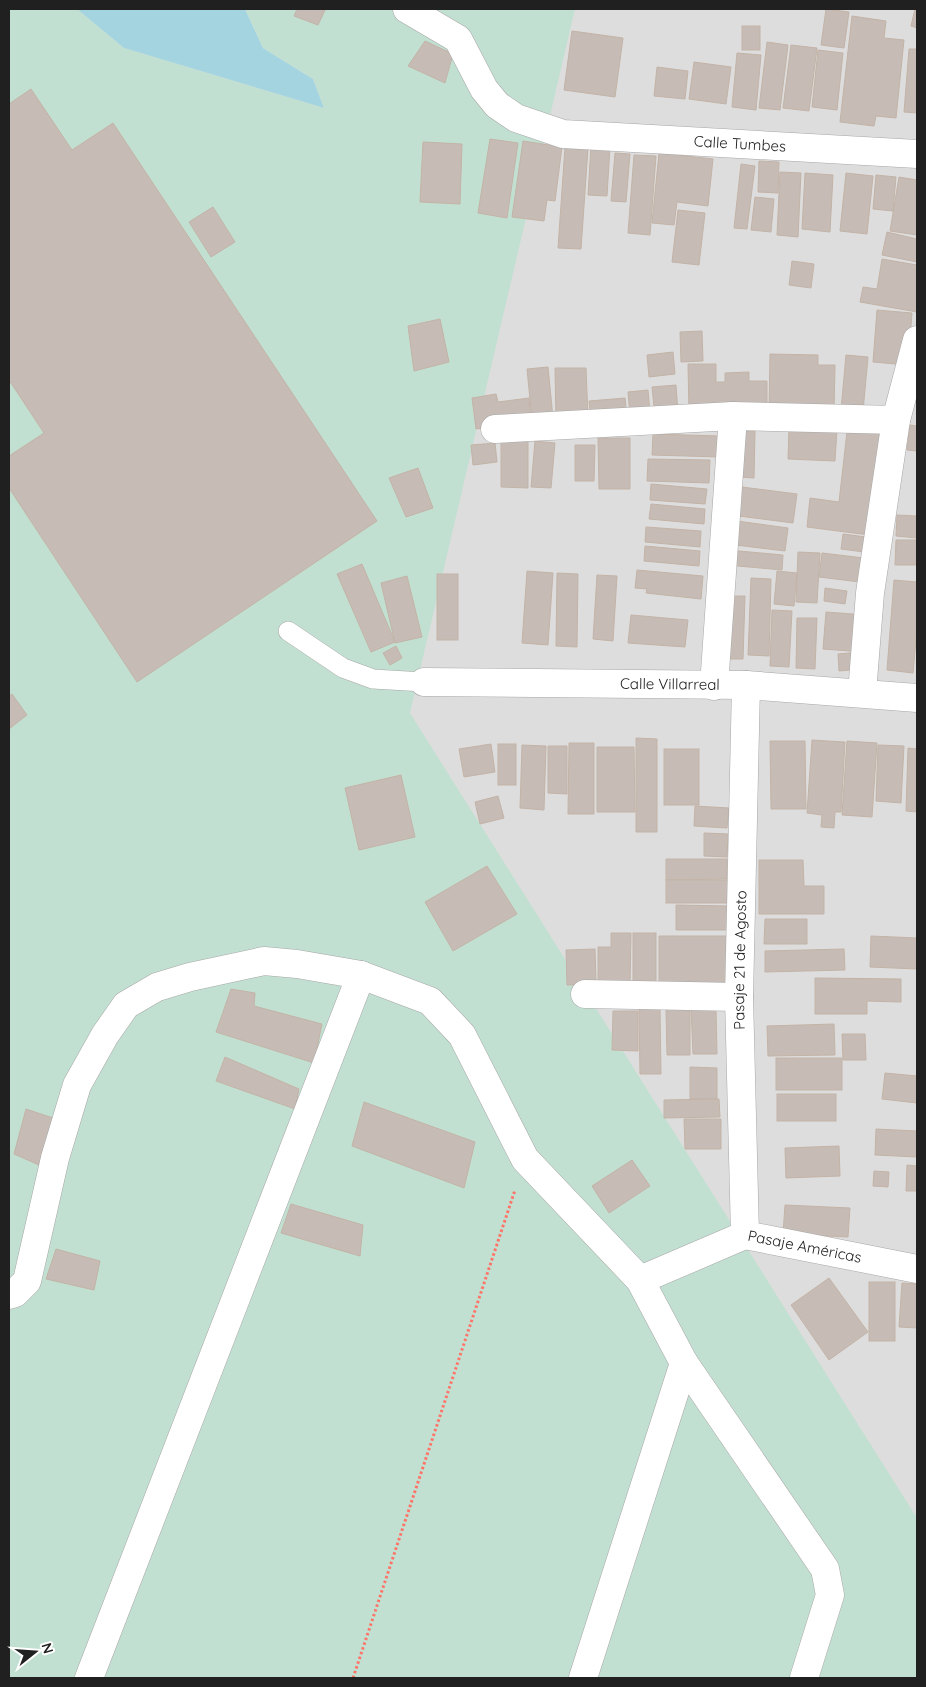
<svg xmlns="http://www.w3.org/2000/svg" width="926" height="1687" font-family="Quicksand,sans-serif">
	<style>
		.residential { fill: #dedddd }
		.wetland { fill: #c2e0d1 }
		.water { fill: #a4d4e0 }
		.building { fill: #c6bcb5; stroke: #c3b3a7 }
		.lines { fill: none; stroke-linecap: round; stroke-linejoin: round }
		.lane-casing { stroke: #a7a7a7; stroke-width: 20 }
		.street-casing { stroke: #a7a7a7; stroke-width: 29 }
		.path { stroke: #ff7469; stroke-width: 3; stroke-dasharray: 2.5 2.5; stroke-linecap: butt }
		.lane { stroke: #fff; stroke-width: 19 }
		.street { stroke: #fff; stroke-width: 28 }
		.labels { text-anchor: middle; stroke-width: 4.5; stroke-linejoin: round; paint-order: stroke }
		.street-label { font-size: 15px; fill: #202020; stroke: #fff }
	</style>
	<rect width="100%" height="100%" fill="#f1ede6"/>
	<path class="residential" d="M77,9L124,48L324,108L313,79L245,9H917V1678L9,1038Z"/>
	<path class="wetland" d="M9,9H77L124,48L324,108L313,79L263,48L245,9H575L410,713L917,1518V1678H9Z"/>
	<path class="water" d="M77,9H245L263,48L313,79L324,108L124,48Z"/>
	<g class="building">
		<path d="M297,9H323L325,10L318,25L294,16Z"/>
		<path d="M826,9L849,12L844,48L821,45Z"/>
		<path d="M915,9H917V28L911,26Z"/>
		<path d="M852,16L886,21L884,38L904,40L896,118L876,116L874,126L840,122Z"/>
		<rect x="742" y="26" width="18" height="24"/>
		<path d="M572,31L623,38L615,97L564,90Z"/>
		<path d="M425,41L453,54L445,83L408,66Z"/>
		<path d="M767,42L788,45L780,110L759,108Z"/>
		<path d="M791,45L817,48L809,111L783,108Z"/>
		<path d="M909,49H917V113L904,112Z"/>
		<path d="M818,50L843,53L837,110L812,107Z"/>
		<path d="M737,53L761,55L756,110L732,107Z"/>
		<path d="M694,62L731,67L726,104L689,99Z"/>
		<path d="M657,67L688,71L685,99L654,96Z"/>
		<path d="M31,89L72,150L113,123L377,521L137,682L9,488V456L44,433L9,380V104Z"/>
		<path d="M490,139L518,143L507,218L478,213Z"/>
		<path d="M523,141L562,147L555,201L547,200L544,221L512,217Z"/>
		<path d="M423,142L462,144L460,204L420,202Z"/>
		<path d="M591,146L610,147L607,196L588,195Z"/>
		<path d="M565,147L588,148L581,249L558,248Z"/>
		<path d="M615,153L630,154L626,202L611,201Z"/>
		<path d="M659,153L713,159L708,206L677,202L674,225L652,223Z"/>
		<path d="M634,155L656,156L650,235L628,233Z"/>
		<path d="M759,161L779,162L778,193L758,192Z"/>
		<path d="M741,164L755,166L747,229L734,228Z"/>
		<path d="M780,172L801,173L798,237L777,235Z"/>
		<path d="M805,173L833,175L830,232L802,229Z"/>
		<path d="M846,173L873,176L867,234L840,231Z"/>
		<path d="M876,175L896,177L893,211L873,209Z"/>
		<path d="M899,177L917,180V235L890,231Z"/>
		<path d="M755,197L774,199L771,232L751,230Z"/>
		<path d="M213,207L235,242L211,257L189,222Z"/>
		<path d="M678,210L705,213L699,265L672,262Z"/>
		<path d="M887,232L917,239V262L882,255Z"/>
		<path d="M882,259L917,265V312L860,302L863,287L877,289Z"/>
		<path d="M792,261L814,264L811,288L789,285Z"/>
		<path d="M877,310L912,313L908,365L873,362Z"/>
		<path d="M440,319L449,362L414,371L408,326Z"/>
		<path d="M702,331L703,361L681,362L680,332Z"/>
		<path d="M673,352L675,374L649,377L647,355Z"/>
		<path d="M770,354L818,355V365H835L834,413L769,411Z"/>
		<path d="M846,355L868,357L863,411L841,410Z"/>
		<path d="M688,364H716V382H725V373L749,372V381H767V412L689,413Z"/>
		<path d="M548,367L553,418L532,420L527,369Z"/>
		<path d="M555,368H586L588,419L556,420Z"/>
		<path d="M676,385L678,413L655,416L652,387Z"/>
		<path d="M648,390L650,413L630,415L628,392Z"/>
		<path d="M496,394L498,402L529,398L531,421L476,429L472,398Z"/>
		<path d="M625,398L627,418L591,420L589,401Z"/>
		<path d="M848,423L882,427L869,535L807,527L810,498L839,502Z"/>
		<path d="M910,425L917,426V451L907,450Z"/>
		<path d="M789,427L837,429L835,461L788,459Z"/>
		<path d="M738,431H755L754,478L738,477Z"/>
		<path d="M653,434L719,436V457L652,455Z"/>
		<path d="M598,438H630V489H599Z"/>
		<path d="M501,441H528V488L501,487Z"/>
		<path d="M535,441L555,443L551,488L531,487Z"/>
		<path d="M495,443L497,462L473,465L471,445Z"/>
		<path d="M575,445H595L594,481H575Z"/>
		<path d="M648,459L710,460L709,483L647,481Z"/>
		<path d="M418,468L433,508L406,517L389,478Z"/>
		<path d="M651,484L707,489L705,504L650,500Z"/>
		<path d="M734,486L797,494L793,523L731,515Z"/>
		<path d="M651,504L705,509L704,524L649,519Z"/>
		<path d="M897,515L917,516V538L896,536Z"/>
		<path d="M730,520L788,528L785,551L727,544Z"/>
		<path d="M646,527L701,531L700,547L645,542Z"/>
		<path d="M843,534L874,538L872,553L841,549Z"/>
		<path d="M896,540H917V565H895Z"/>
		<path d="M645,546L700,551L699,566L644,561Z"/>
		<path d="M728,550L783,555L782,570L727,565Z"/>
		<path d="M798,552L820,553L817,603L796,602Z"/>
		<path d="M822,553L872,559L868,583L819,577Z"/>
		<path d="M362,564L395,642L371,652L337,574Z"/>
		<path d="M637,570L703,576L701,599L646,593L647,589L635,588Z"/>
		<path d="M527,571L553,573L548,645L522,643Z"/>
		<path d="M777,571L797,573L794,606L774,604Z"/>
		<path d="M557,573L578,574L577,647L556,646Z"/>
		<rect x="437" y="574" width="21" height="66"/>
		<path d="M597,575L617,576L613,641L593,639Z"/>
		<path d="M407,576L422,637L395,643L381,583Z"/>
		<path d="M751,578L771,579L769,656L748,655Z"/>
		<path d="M894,580L917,582V629L913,673L887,670Z"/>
		<path d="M825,588L847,591L845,604L824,601Z"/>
		<path d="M726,596H745L743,659H724Z"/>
		<path d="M772,610L792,611L789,667L770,666Z"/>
		<path d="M826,612L866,615L863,652L823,649Z"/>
		<path d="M631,615L688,620L685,647L628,643Z"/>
		<path d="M797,618H817L815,669L796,668Z"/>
		<path d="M396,646L402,658L390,665L383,653Z"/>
		<path d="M860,652L861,669L839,671L838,654Z"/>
		<path d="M12,694L27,715L9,729V696Z"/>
		<path d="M636,738L657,739V832H636Z"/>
		<path d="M812,740L845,742L841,812H835L834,828L821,827L822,815L807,813Z"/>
		<path d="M770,741H805L806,809H771Z"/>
		<path d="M847,741L877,743L872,817L842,815Z"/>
		<path d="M569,743H594V814H568Z"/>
		<path d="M491,744L495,772L464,777L459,749Z"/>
		<rect x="498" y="744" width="18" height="41"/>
		<path d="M522,745L546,746L544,810L520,808Z"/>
		<path d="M878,745L904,746L901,803L876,801Z"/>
		<path d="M548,746H567V794L548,793Z"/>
		<path d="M597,747H634L635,812H597Z"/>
		<path d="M908,748L917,749V812L906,811Z"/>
		<rect x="664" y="749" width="35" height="56"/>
		<path d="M401,775L415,837L359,850L345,788Z"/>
		<path d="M498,796L504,818L480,824L475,802Z"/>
		<path d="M695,806L729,808L727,828L694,826Z"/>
		<path d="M704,833L728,834L727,857L704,856Z"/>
		<path d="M666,859H727V879L666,880Z"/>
		<path d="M759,860H803L804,886H824V914H759Z"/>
		<path d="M487,866L517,914L453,951L425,902Z"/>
		<rect x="666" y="880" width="62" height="23"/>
		<path d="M676,905L729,906V930H676Z"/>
		<path d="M765,919H807V944H764Z"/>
		<path d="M611,933H631L630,985H598V947H611Z"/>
		<rect x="633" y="933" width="23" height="54"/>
		<path d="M659,936H731V986L659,987Z"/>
		<path d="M871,936L917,938V969L870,967Z"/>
		<path d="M595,949L596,984L567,985L566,950Z"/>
		<path d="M844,949L845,970L765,972V951Z"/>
		<path d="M815,978L901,979V1002L867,1001V1014H815Z"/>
		<path d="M231,989L255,993L254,1006L322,1024L314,1063L216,1032Z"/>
		<path d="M639,1008H660L661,1074H640Z"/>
		<path d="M716,1008L717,1054H693L691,1009Z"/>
		<path d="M666,1009H690V1055H667Z"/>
		<path d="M613,1011H638V1051L612,1050Z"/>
		<path d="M834,1024L835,1055L768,1056L767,1026Z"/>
		<path d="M842,1034H865L866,1060H843Z"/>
		<path d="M225,1057L299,1089L295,1109L216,1081Z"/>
		<rect x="776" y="1058" width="66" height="32"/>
		<path d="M690,1067L717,1068V1099H690Z"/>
		<path d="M885,1073L917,1076V1103L882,1099Z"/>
		<rect x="777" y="1094" width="59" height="27"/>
		<path d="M719,1099L720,1117L664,1118V1100Z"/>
		<path d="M364,1102L475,1142L464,1188L352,1146Z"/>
		<path d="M26,1109L53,1118L39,1165L14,1154Z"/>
		<path d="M684,1119H721V1149H685Z"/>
		<path d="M876,1129L917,1131V1157L875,1155Z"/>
		<path d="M839,1146L840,1176L786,1178L785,1148Z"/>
		<path d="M632,1160L650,1186L609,1213L592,1186Z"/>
		<path d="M907,1165L917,1166V1191H906Z"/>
		<path d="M874,1171L889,1172L888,1187L873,1186Z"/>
		<path d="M291,1204L363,1225L360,1256L281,1233Z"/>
		<path d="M785,1205L850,1208L848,1237L783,1234Z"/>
		<path d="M56,1249L100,1261L94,1290L46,1279Z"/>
		<path d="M829,1278L868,1332L829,1360L791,1305Z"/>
		<rect x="869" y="1282" width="26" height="59"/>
		<path d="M902,1283L917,1284V1328L899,1327Z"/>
	</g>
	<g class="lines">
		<defs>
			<path id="lane" d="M288,631L343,668L373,679L424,682"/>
			<g id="street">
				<path id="s1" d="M407,9L458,39L484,89L497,105L516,118L563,134L917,154"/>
				<path d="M495,429L733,416L896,420"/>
				<path id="s2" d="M424,682L746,685L917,698"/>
				<path d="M714,686L733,416"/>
				<path d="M862,693L870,593L896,420L917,340"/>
				<path d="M585,994L739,997"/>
				<path id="s3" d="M745,1235L739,997L746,685"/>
				<path id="s4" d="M640,1280L745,1235L917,1269"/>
				<path d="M9,1295L15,1293L27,1281L55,1158L77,1085L105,1035L126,1005L157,987L190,977L264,961L297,964L361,975L430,1001L462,1035L525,1159L640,1280L684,1363L825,1569L830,1595L804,1678"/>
				<path d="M89,1678L361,975"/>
				<path d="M583,1678L684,1363"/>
			</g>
		</defs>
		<use href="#lane" class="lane-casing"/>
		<use href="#street" class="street-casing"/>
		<path class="path" d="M353,1678L515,1190"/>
		<use href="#lane" class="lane"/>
		<use href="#street" class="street"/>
	</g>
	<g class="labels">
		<g class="street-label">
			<text dy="5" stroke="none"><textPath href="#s1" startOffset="386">Calle Tumbes</textPath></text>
			<text dy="5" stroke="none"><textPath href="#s2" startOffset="246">Calle Villarreal</textPath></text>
			<text dy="5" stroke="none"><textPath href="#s3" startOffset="275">Pasaje 21 de Agosto</textPath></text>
			<text dy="5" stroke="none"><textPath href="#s4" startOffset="175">Pasaje Américas</textPath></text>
		</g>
	</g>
	<rect width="926" height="1687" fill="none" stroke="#202020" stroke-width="20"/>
	<g transform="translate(35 1652) rotate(73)" stroke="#ffffff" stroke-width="4" paint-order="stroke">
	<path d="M0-4L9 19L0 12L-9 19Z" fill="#202020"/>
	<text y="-8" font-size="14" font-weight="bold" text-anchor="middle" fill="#202020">N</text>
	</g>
</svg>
